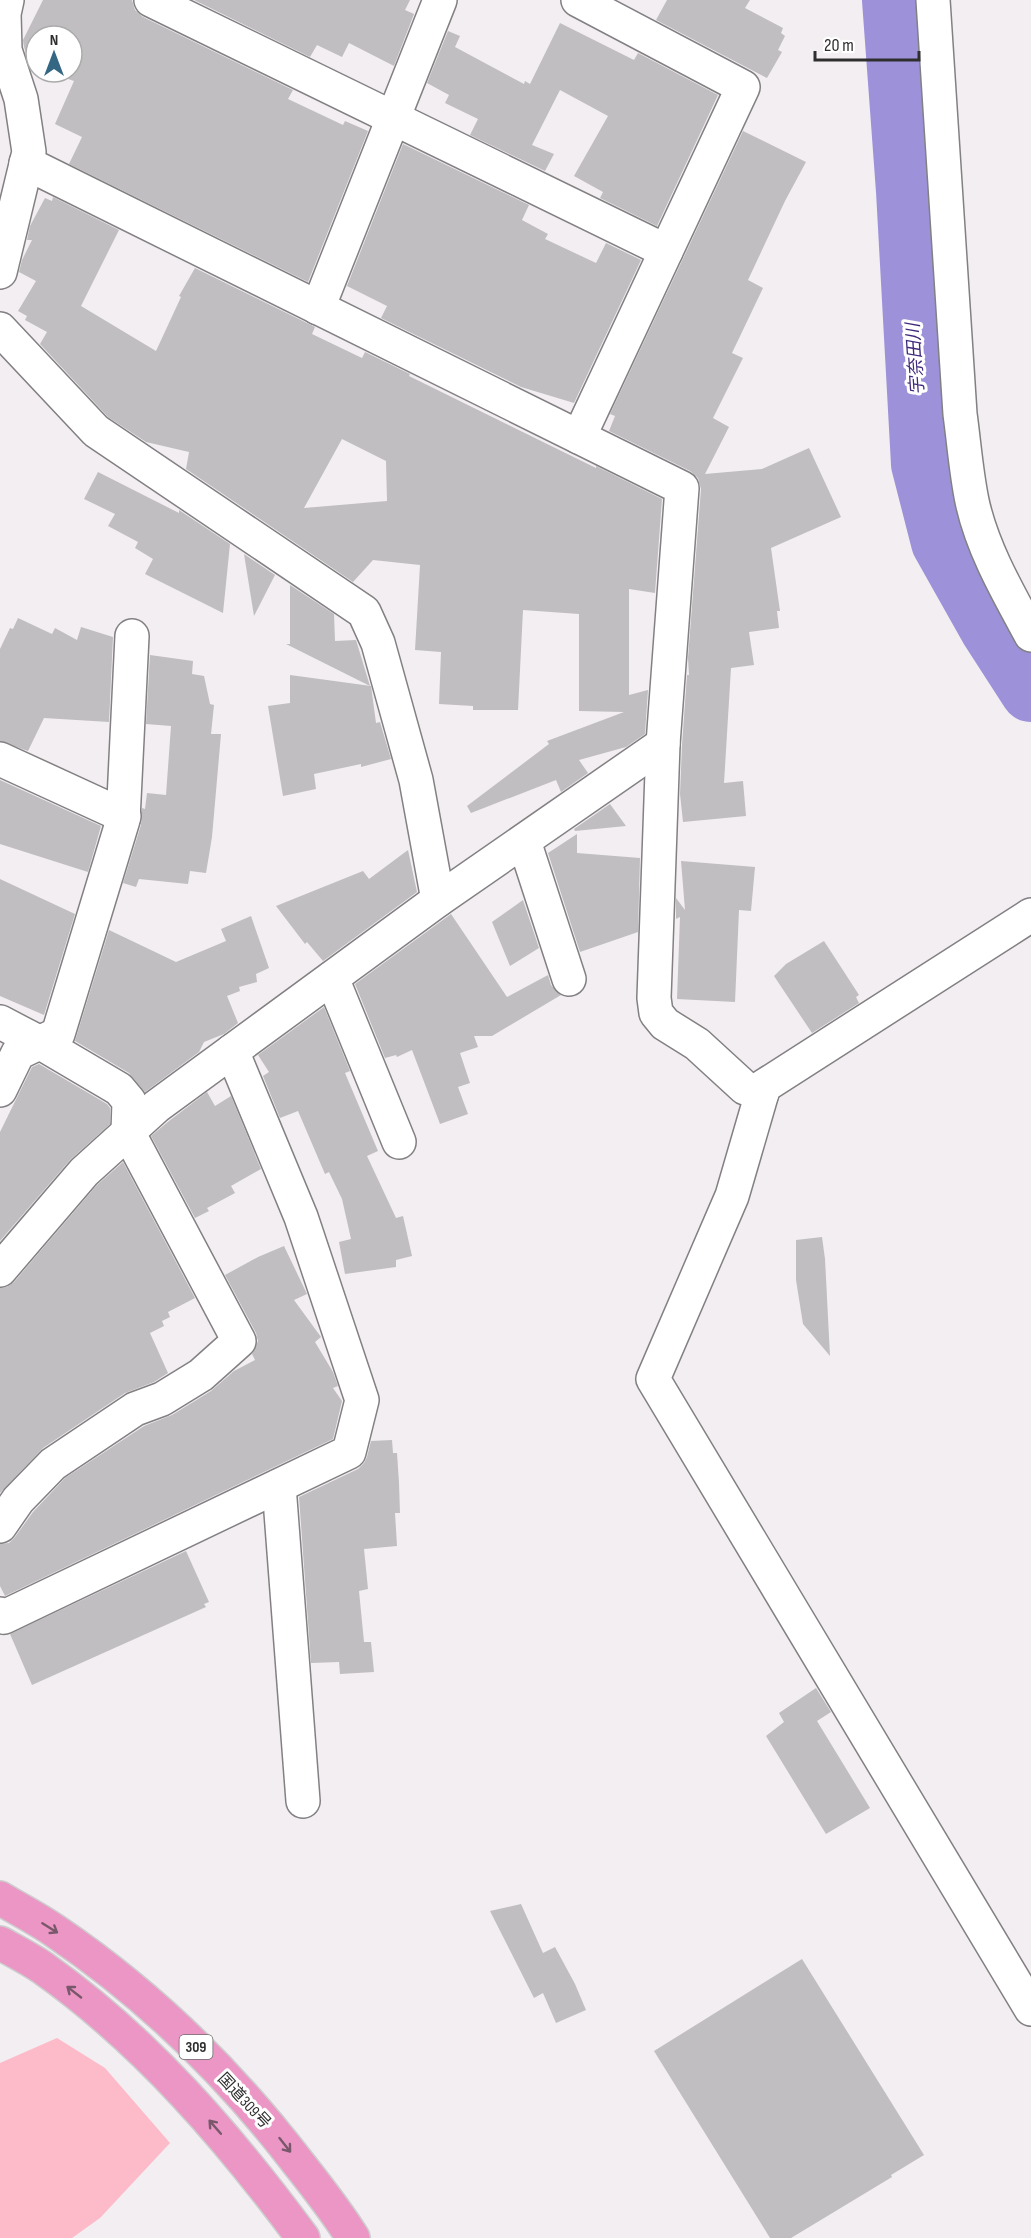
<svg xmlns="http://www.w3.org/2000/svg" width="1031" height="2238" font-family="'Sofia Sans Condensed','Noto Sans JP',sans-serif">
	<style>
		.green { fill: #fdbbc9 }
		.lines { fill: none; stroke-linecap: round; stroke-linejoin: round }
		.river { stroke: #9d91d9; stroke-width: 62 }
		.building { fill: #c0bec1; fill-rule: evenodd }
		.minor-casing { stroke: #838083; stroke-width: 36 }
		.highway-casing { stroke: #cdcdcd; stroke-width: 36 }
		.minor { stroke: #fff; stroke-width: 33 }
		.highway { stroke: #eb96c5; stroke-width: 33 }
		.oneway { stroke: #7a586b }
		.labels { text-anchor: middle; stroke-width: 6; stroke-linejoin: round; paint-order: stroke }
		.shield { fill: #fff; stroke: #6d6d6d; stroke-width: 1.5 }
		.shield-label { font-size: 15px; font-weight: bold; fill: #2f2e2f }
		.street-label { font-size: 16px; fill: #2f2e2f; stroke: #fff }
		.water-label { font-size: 18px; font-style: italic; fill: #40297c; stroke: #fff }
	</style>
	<rect width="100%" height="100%" fill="#f2eef2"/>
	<path class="green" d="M57,2038L105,2068L170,2143L100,2218L72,2238H0V2063Z"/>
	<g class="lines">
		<path class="river" d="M893,0L907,191L922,464L942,542L991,629L1031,691"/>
	</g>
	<g class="building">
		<path d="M43,0H132L135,10L143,17L293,90L288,99L343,125L345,121L368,131L308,282L69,164L82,137L55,124L74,81L48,72H72V36H36V68L30,65L24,47L23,40Z"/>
		<path d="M194,0H410L405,10L414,14L394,66L349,43L342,57L317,45L310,57Z"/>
		<path d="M667,0H750L745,8L783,28L781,33L785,36L778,50L782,52L767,78L656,20Z"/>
		<path d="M560,23L634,60L638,53L718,95L657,226L600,198L603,192L574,176L608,116L560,90L532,145L554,154L545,171L470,135L478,119L445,103L449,95L427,83L448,31L460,36L455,47L524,84L525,81L530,84Z"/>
		<path d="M743,131L806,162L785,201L748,280L763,288L732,353L743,358L713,418L729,427L705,474L762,469L809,448L841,517L771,548L780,611H777L779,628L749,632L754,665L731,668L724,783L743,781L746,816L683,822L680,794L682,745L687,675H689L688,658L701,489L698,478L690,471L609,431L615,416L610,414Z"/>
		<path d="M403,144L529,205L522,220L548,234L545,239L596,263L606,243L641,260L574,403L521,387L381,318L387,306L347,286Z"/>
		<path d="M53,197L119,230L81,306L156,351L181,297L179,296L195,268L315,327L312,334L362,358L365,352L410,374L409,376L596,468V466L662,499L655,593L629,589V695L648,690L645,734L626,747L579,760L588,773L561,792L556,780L471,813L467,806L549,744L547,741L624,712L579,711V614L523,610L518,710H473V706L439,704L441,652L415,650L420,565L373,560L353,582L186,469L189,452L146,442L108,417L40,344L47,332L25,320L27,316L18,311L36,281L19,272L22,260L32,240H27L30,226L45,198L52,201ZM342,439L386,461L387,501L304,508Z"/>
		<path d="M98,472L179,513V510L230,544L223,613L145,574L153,559L135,548L138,542L108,526L115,514L84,499Z"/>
		<path d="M244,554L275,575L254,616Z"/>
		<path d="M290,585L334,614L335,641L356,640L370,686L286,644H290Z"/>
		<path d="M18,618L52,634L55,628L77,640L81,627L113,637L109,722L44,718L28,751L0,741V649L10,628L13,629Z"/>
		<path d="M150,655L193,661L192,674L204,676L210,704L214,705L211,734H221L212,837L206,873L190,871L188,884L139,879L136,887L123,883L141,825L142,808L145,809L147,793L166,795L171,726L146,724Z"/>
		<path d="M290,675L371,686L376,723L380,722L391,759L361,767V764L314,774L316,789L283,796L268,706L290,703Z"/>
		<path d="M0,780L101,826L88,872L0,844Z"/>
		<path d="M610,804L626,826L575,831L574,829Z"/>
		<path d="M577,834V853L640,858L638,932L580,952L548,853Z"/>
		<path d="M408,850L417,892L323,961L307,942L305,944L276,906L363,871L369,879Z"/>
		<path d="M681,861L755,867L751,911L739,910L735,1002L677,999L680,917L676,919V898L685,910Z"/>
		<path d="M0,879L75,914L44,1015L0,996Z"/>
		<path d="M523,900L539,948L510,966L492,922Z"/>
		<path d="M451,914L507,997L548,975L551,985L561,995L492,1036H474L478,1047L460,1053L470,1083L458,1087L468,1114L440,1124L412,1050L397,1057L396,1055L385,1058L355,984Z"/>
		<path d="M251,916L269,968L256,974L257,982L239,987L240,991L227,996L238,1023L224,1034L204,1042L199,1052L145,1092L129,1073L75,1041L109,930L176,962L226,941L221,929Z"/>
		<path d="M824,941L859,995L856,997L859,1003L812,1033L774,976L786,964Z"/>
		<path d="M324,1007L350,1071L345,1073L378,1151L367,1156L396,1218L403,1216L412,1256L396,1260V1267L345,1274L339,1242L351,1239L342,1199L329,1172L325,1174L298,1111L280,1118L263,1076L269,1072L258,1055Z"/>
		<path d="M39,1064L107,1104L110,1108V1124L70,1160L0,1241V1132L32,1067Z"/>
		<path d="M207,1092L215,1106L231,1096L261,1169L231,1186L235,1193L207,1208L209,1211L195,1218L151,1136L169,1121Z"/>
		<path d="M123,1162L195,1298L168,1312L170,1317L162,1321L164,1326L150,1333L168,1373L154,1382L125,1393L43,1448L0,1493V1288L7,1287L14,1282L97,1185Z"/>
		<path d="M822,1237L825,1259L830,1356L803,1324L796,1280V1240Z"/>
		<path d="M284,1246L307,1294L294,1300L321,1337L315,1342L333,1372L338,1386L333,1388L342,1401L333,1439L5,1596L0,1586V1544L9,1543L15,1537L33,1512L65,1478L144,1426L172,1415L211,1391L234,1371L255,1360L252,1354L258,1341L256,1333L225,1275L258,1257Z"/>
		<path d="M392,1440L393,1453H397L399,1483L400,1513H395L397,1546L364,1549L368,1589L359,1591L364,1642H371L374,1672L340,1674L339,1662L311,1663L299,1497L358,1469L364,1463L367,1457L371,1441Z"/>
		<path d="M186,1551L209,1602L204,1604L206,1607L32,1685L10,1634Z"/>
		<path d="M816,1688L831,1712L817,1721L870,1808L826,1834L766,1736L784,1722L779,1713Z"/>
		<path d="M521,1904L543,1953L555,1947L575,1984L586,2010L556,2023L543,1993L534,1998L490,1911Z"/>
		<path d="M802,1959L924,2155L891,2175L892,2177L791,2238H770L654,2051Z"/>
	</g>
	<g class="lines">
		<defs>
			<g id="minor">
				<path d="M151,0L666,251"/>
				<path d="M578,0L743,87L579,437"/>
				<path d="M933,0L960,414C964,443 966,472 972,501C982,548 1008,593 1031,635"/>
				<path d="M26,163L682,488L663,744L654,998L656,1013L665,1024L697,1044L745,1088L762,1093"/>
				<path d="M0,272L29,152L21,99L5,50L4,14L7,0"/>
				<path d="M318,308L440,0"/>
				<path d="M0,329L96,431L364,612L378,643L416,780L438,900"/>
				<path d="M0,759L124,816"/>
				<path d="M524,841L569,979"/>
				<path d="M1031,915L764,1086L732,1196L653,1379L1031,2009"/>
				<path d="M332,978L399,1142"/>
				<path d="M0,1022L46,1046L119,1089L129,1101L128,1132L239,1341L201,1375L162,1399L135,1409L53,1464L18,1500L0,1526"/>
				<path d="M0,1090L18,1053L58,1034L123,820L132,636"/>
				<path d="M0,1270L84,1172L157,1106L438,900L663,744"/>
				<path d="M279,1486L303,1801"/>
				<path d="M0,1614L4,1617L349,1452L362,1400L301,1217L232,1051"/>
			</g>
			<g id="highway">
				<path d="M0,1898C18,1909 38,1919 55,1931C148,1994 231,2075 299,2164C318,2188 337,2212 353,2238"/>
				<path d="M0,1943C14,1951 30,1959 43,1968C146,2041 229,2138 303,2238"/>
			</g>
		</defs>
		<use href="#minor" class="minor-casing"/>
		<use href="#highway" class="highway-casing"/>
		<use href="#minor" class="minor"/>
		<use href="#highway" class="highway"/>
	</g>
	<defs><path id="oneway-shaft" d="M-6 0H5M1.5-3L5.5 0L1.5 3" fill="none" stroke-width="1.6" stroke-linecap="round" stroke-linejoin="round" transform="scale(1.5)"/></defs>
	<g class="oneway">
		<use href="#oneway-shaft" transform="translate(50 1928) rotate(32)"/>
		<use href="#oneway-shaft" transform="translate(74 1992) rotate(-142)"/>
		<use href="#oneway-shaft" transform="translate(215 2127) rotate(-131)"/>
		<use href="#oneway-shaft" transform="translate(285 2145) rotate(52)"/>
	</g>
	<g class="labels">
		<rect class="shield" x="179.5" y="2035" width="33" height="24" rx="4.5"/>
		<g class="shield-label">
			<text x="196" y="2052">309</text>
		</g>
		<g class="street-label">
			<text transform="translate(245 2100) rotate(47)" y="6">国道309号</text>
		</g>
		<g class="water-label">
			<text transform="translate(915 359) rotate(-94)" y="6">宇奈田川</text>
		</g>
	</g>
	<g transform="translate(54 54)"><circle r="28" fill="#ffffff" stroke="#acabac" stroke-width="1.5"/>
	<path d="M0-4.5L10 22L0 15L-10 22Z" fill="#346784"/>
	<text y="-9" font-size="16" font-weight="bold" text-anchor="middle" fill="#2f2e2f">N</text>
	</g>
	<path d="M815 51v9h104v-9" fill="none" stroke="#2f2e2f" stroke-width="3"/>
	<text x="824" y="51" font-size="18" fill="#2f2e2f" stroke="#ffffff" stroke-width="4.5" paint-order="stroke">20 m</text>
</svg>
